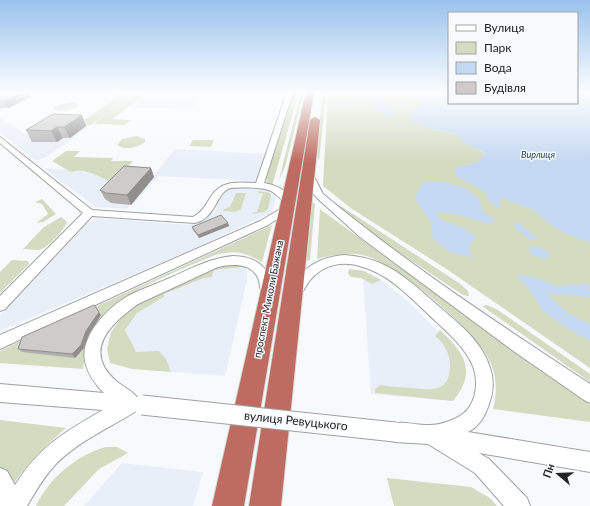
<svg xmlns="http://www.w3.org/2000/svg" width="590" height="506" font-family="Lato,sans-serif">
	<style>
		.built { fill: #e9eff9 }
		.green { fill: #d3dbc1 }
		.water { fill: #c4d8f1 }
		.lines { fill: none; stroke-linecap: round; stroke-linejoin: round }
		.minor-casing { stroke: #9ea0a3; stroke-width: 2 }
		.highway-casing { stroke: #d7d7d8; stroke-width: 2 }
		.minor { fill: #fff; fill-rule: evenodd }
		.highway { fill: #be6c61; fill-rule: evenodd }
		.minor-bridge-casing { stroke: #9ea0a3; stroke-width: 21; stroke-linecap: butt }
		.minor-bridge { stroke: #fff; stroke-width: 19 }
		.wall { fill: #b2afaf }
		.shaded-wall { fill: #918e8e }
		.building { fill: #cfcbcb; stroke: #918e8e }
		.labels { text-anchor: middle; stroke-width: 3; stroke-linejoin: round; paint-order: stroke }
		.far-water-label { font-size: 9px; font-style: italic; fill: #203e61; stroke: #f7fafd }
		.street-label { font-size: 10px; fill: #222324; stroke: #f7fafd }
		.near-street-label { font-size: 12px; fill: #222324; stroke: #f7fafd }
	</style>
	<rect width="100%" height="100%" fill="#f7fafd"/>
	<g class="built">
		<path d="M148,92H207L191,109L128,107Z"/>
		<path d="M0,118L30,137L57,124L89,126L48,156L36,161L0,132Z"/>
		<path d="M175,149L267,154L258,181L158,176L134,204L125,209L96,207L43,168L154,175Z"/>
		<path d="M238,186L262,187L271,190L275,193L276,198L272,212L198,247L0,331V315L88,222L97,218L190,225L214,213L223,193L228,189Z"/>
		<path d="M247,267V280L225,376L171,372L166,359L136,352L125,330L137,313L164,297L163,294L204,278L212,277L213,270Z"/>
		<path d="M363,278H378L410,303L450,343L453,401L371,394Z"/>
		<path d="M122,463L203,472L193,506H84Z"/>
	</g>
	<g class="green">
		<path d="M108,92H133L132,93H135L137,92H148L112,119L130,120L125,125L94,124L108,112L91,125L59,124L81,122L120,95L105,94Z"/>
		<path d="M292,92H299L272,186L267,183L266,177Z"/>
		<path d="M301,92H304L285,167L279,180Z"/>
		<path d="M323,92H326L319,161L316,151Z"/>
		<path d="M328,92H423L433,129L458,134L477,149L485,153L478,163L467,165L524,206L534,210L590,242V368L445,268L352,209L323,186Z"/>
		<path d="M74,102L79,105C73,110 61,113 53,108L61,104Z"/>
		<path d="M137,136L145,139V142C137,148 125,151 117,145L122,139Z"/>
		<path d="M193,140H214L211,147L189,146Z"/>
		<path d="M66,151H80L74,157L113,158L111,161H133L113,183C99,177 86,167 71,172L52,161Z"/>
		<path d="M258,191L270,193L271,196L268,209L264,212L252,214L253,212H257L263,193H258Z"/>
		<path d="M236,193H246L241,209L235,212L223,211L224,209L230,207Z"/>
		<path d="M42,199L56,214L43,222L36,223L48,214L42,204L35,202Z"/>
		<path d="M312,201L315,204L310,260L306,261Z"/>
		<path d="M333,203L344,208L459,283L468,291L469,296L463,295L367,231Z"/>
		<path d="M320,209L490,334L590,405V422L493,409C497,394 497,378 491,364C479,332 396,263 363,255C348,252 332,255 317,259Z"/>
		<path d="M61,217L67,222C64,230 48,248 39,250C34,250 28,249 23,249L44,227Z"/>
		<path d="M272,225L262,262C244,252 235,250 215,255C187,267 122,292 104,314C92,329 85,351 83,369L0,363V351Z"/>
		<path d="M12,260L28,261L29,264L0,293V272Z"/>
		<path d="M236,264L244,267L214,270L212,277L204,278L164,294V297L137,313L125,330L136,352L159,351L166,359L171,372L132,369L110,363L107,349L111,332L124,314L145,298L214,267Z"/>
		<path d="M349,269L364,271L381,280L372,284L361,278L351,277L348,273Z"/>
		<path d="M487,305L498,310L590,374V382L482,306Z"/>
		<path d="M440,330C464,353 478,371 453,401L375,393V389L380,385C391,387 401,387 411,388C432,390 450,393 450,365C450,353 444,343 435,336Z"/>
		<path d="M0,420L66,428C40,450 16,475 0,506Z"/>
		<path d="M106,447H117L128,453L99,469L64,506H36C48,479 78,454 106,447Z"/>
		<path d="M387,478L471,487L490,498L497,506H394Z"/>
	</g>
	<g class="water">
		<path d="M359,92H384L391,95L389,99L361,97Z"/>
		<path d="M422,92H449V103H577V92H590V242L569,235L552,226L534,210L501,198L499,203L500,207L497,208L487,198L486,192L456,176V167L477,163L485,153L463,142L458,134L429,128L412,121V109L424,103L422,98Z"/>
		<path d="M372,99L383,100L392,104L389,107L395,112L394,116L381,114L373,108Z"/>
		<path d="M424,182H443L465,188L480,200L482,211L497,221L485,223L456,214L436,212L442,220L462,227L476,236L468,249L473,258L450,252L433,239L431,223L414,197Z"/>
		<path d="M516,221L538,239H529L514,227Z"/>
		<path d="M528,246L540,247L551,255L545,259L532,255Z"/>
		<path d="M516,274L536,278L558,286L589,284L590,297L547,293L569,314L590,324V341L568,329L542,310L532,293Z"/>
	</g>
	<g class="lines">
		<defs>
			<g id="minor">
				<path d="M287,92H293L264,183C276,185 286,190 293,200L292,202C283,204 278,195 271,191C263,187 241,187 231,188C216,191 217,218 195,223L92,216L5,309L0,311V296L83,213L0,143V137L92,210L193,217C202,212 205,206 210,198C220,180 237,182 256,183Z"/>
				<path d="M308,171C315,174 319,188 323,194C407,264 499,324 590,384V403L584,400L512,350L360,237L317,198L309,188L304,174Z"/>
				<path d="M287,205L291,206L292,208L291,210L268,225L0,349V335L260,221Z"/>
				<path d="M344,255C357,256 368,258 380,263C401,272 419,289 436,304C458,323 483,341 491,371C494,381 493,394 489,404C485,416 480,426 468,432L590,452V472L479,453L489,459L527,498L530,506H504L475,473L428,444L395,442L388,439L385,432L388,425C400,420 414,425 427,425C439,426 455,420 464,413C478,401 479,377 471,362C461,342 442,328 427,313C408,295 389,275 363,267C344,260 324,264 311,279C307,283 304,291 300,294C297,296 294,295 291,294L289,290L291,286C304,267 320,257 344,255Z"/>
				<path d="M233,256C260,257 268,268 275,292L273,296L268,297L263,296C260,290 260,283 258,278C251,262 231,264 218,267L138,304C110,324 82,351 116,381C125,388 137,393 141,404L138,410C111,427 78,441 55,465C44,477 35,492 27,506H0V468L7,471L15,485C39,447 64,432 103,410L0,402V384L104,393C96,385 89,376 86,365C77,339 107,308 128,296C141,289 156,284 170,278C190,269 210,258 233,256Z"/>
			</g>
			<g id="highway">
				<path d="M306,92H314L244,506H212Z"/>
				<path d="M315,117L320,120L281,506H249L310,120Z"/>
			</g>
		</defs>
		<use href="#minor" class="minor-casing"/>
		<use href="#highway" class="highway-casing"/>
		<use href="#minor" class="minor"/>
		<use href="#highway" class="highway"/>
		<defs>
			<path id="minor-bridge" d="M142,405L395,432"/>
		</defs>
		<use href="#minor-bridge" class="minor-bridge-casing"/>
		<use href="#minor-bridge" class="minor-bridge"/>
	</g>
	<g class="wall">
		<path d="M0,92L31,97L8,108H0Z"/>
		<path d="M82,115L86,126L70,138H63L57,142H32L26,130Z"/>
		<path d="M151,168L154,177L131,205L111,203L105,199L100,190Z"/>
		<path d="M228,223L229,226L199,238L193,230L192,227Z"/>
		<path d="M101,315L89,334L84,348L75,358L22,352L18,349Z"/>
	</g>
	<g class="shaded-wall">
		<path d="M23,92H29L31,97L8,108L3,101Z"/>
		<path d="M82,115L86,126L70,138L64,127Z"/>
		<path d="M57,127L63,138L57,142L51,131Z"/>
		<path d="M151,168L154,177L131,205L127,195Z"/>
		<path d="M228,223L229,226L199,238L198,235Z"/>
		<path d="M99,312L101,315L89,334L84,348L75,358L72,354L86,331Z"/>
	</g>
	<g class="building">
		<path d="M0,92H23L3,101H0Z"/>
		<path d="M53,114L82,115L64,127H57L51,131L26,130Z"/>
		<path d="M124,166L151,168L127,195L106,193L100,190Z"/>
		<path d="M221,215L228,223L198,235L192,227Z"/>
		<path d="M94,305L99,312L86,331L81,345L72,354L18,349L22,337Z"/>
	</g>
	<linearGradient id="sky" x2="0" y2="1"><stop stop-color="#99c2ec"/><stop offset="0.57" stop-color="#fbfdfe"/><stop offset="1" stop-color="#fbfdfe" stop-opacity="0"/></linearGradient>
	<rect width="590" height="162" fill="url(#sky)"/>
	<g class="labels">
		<g class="far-water-label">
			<text x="538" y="158">Вирлиця</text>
		</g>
		<g class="street-label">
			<text transform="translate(268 299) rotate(-79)" y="4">проспект Миколи Бажана</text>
		</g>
		<g class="near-street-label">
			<text transform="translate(296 421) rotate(6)" y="4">вулиця Ревуцького</text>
		</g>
	</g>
	<rect x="448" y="12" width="130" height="92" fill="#f7fafd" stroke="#a2a4a6"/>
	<rect x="456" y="25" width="20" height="6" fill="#ffffff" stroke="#a2a4a6"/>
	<text x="484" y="32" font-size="12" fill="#222324">Вулиця</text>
	<rect x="456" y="42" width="20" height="12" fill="#d3dbc1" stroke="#a2a4a6"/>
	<text x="484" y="52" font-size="12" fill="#222324">Парк</text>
	<rect x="456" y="62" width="20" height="12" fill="#c4d8f1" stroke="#a2a4a6"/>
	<text x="484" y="72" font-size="12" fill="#222324">Вода</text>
	<rect x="456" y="82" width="20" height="12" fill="#cfcbcb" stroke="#a2a4a6"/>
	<text x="484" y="92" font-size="12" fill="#222324">Будівля</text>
	<g transform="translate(558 474) rotate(289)" stroke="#f7fafd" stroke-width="3" paint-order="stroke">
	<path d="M0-3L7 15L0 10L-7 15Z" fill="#222324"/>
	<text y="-6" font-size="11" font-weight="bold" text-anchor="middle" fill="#222324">Пн</text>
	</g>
</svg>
